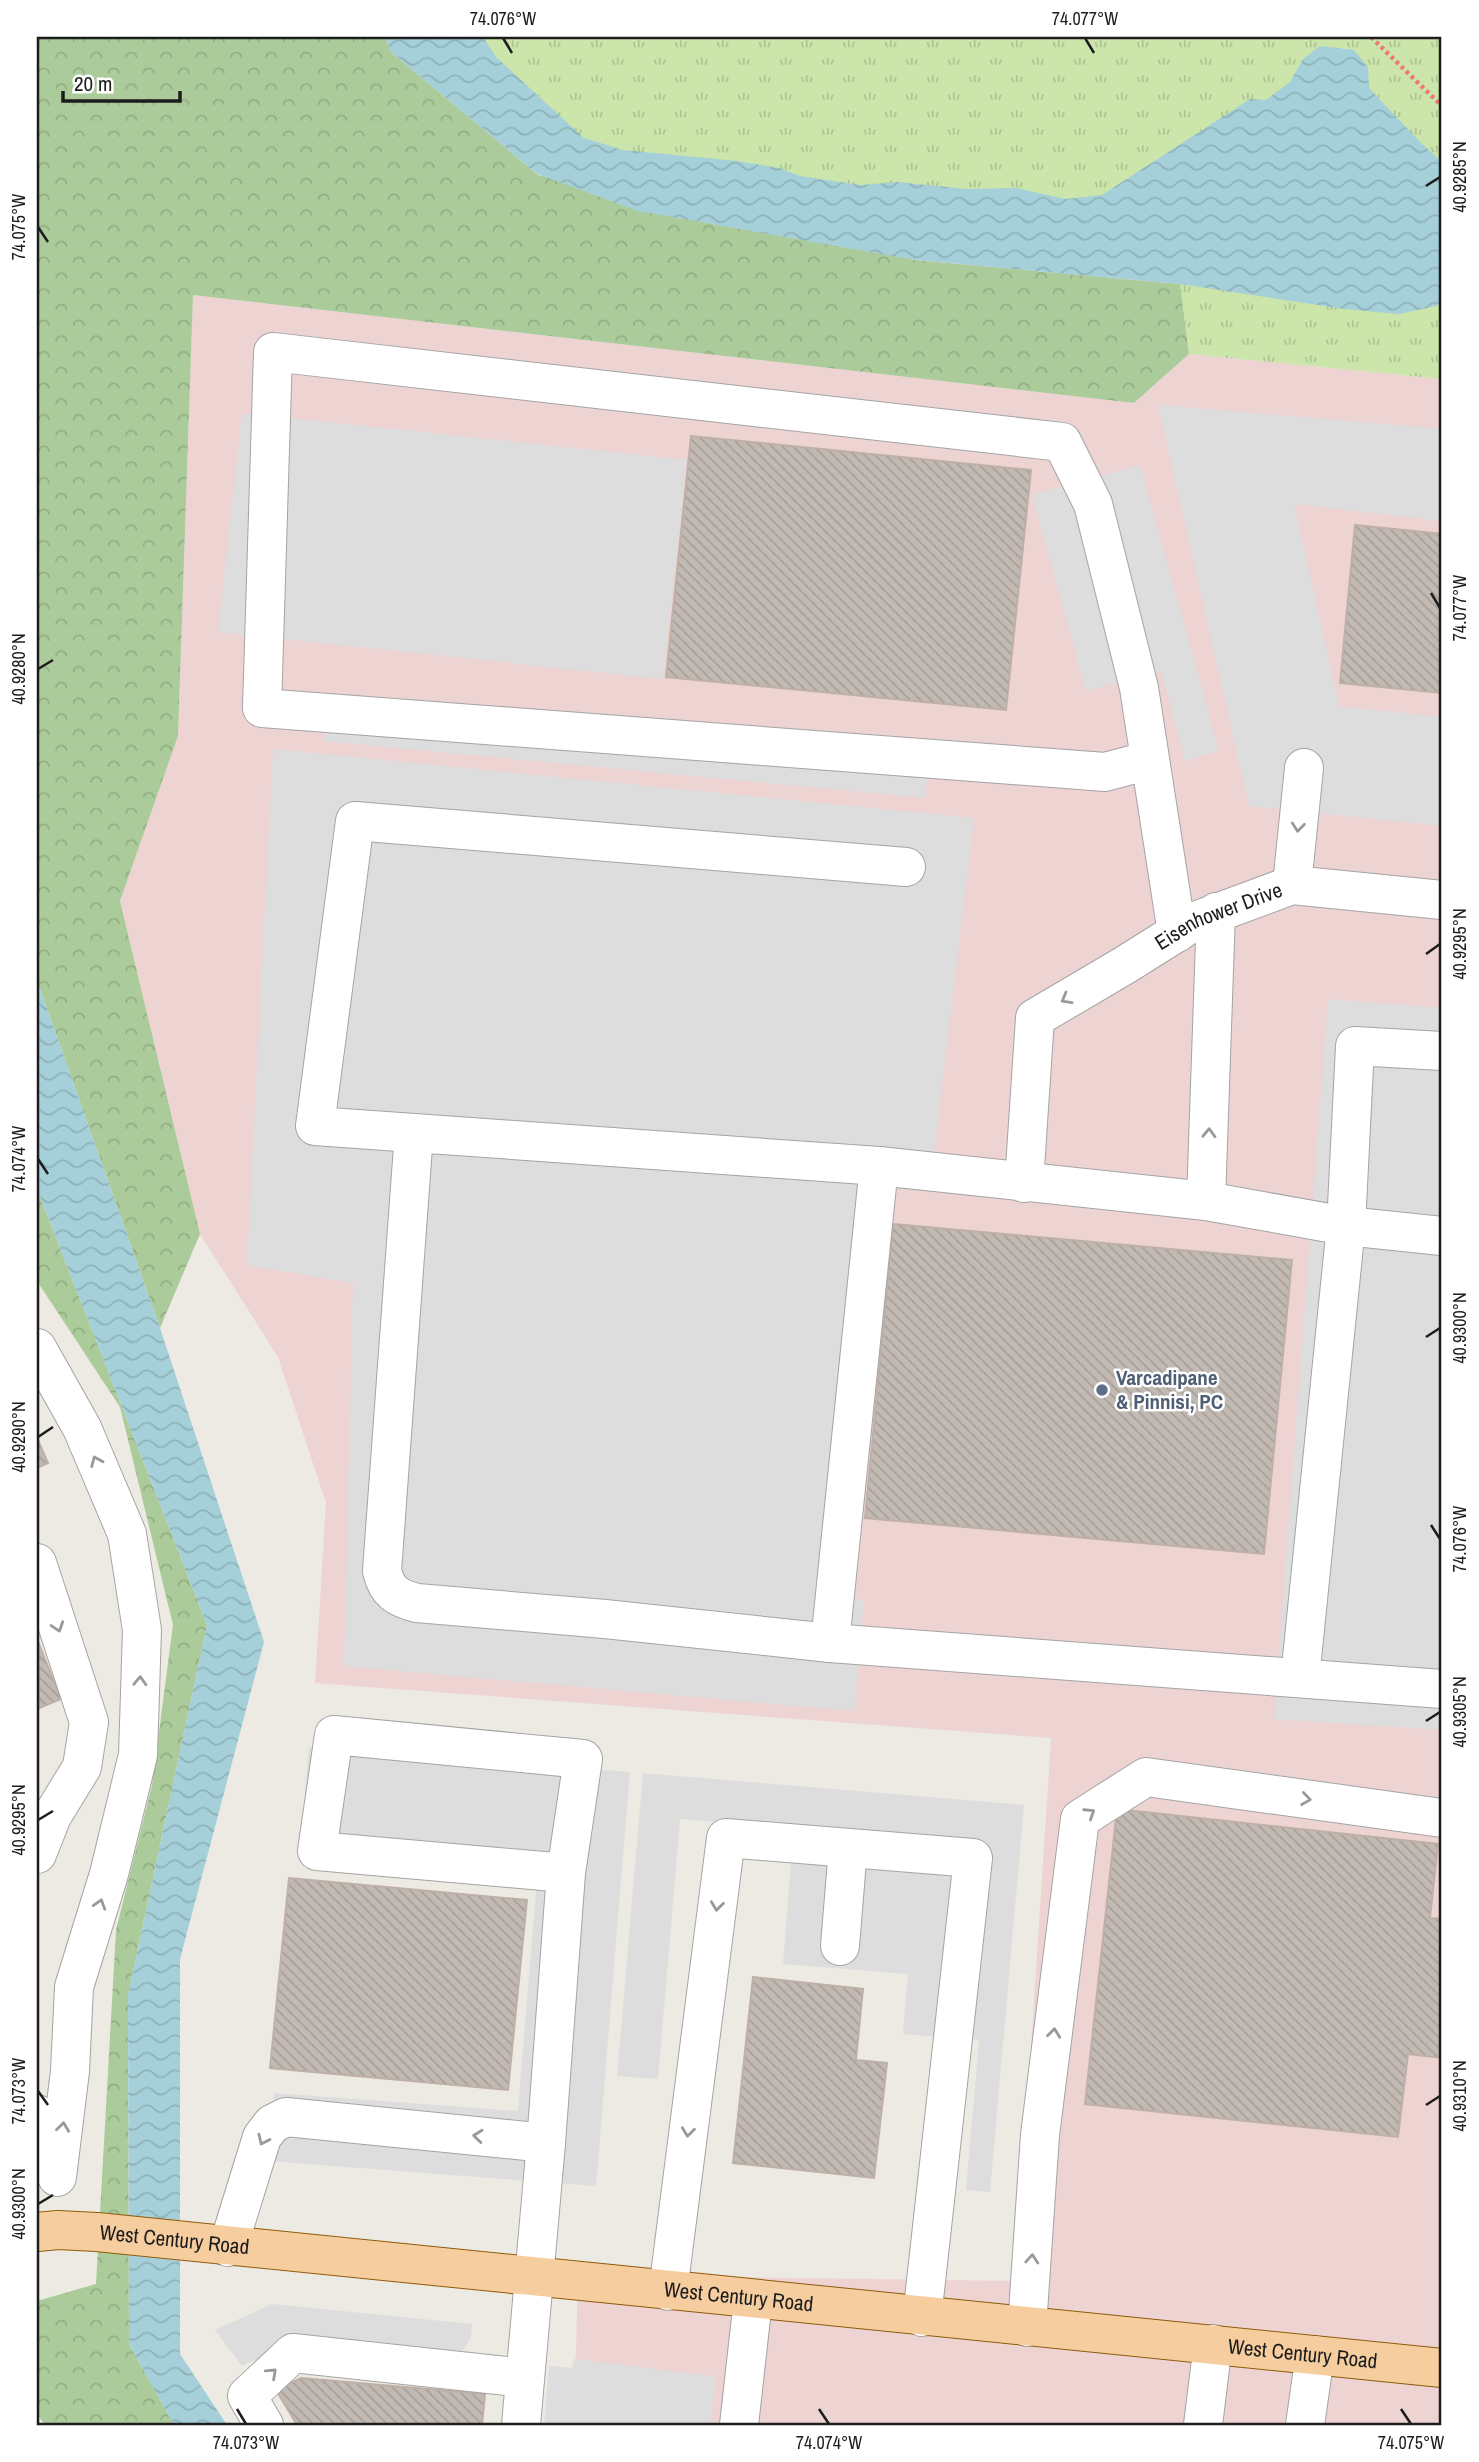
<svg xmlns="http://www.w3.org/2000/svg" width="1479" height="2462" font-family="'Archivo Narrow',sans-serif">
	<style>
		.commercial { fill: #eed3d3 }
		.grass { fill: url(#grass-tufts) }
		.forest { fill: url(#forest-crowns) }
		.parking { fill: #ddd }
		.water { fill: url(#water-waves) }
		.building { fill: url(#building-back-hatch); stroke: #beb0a6; stroke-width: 2 }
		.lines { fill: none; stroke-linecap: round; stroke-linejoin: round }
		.minor-casing { stroke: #a4a4a4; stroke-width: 40 }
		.major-casing { stroke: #8d5b09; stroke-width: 40 }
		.path { stroke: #f17770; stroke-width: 4.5; stroke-dasharray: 3.5 3.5; stroke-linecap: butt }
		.minor { stroke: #fff; stroke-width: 38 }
		.major { stroke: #f6cd9f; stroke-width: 38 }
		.oneway { stroke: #999 }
		.ticks { fill: none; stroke: #1d1d1d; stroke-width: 2.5 }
		.service-dot { fill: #5c6f8a; stroke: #fff; stroke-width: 2.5 }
		.labels { text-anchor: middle; stroke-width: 5; stroke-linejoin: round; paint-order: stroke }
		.street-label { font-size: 21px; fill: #1d1d1d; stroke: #fff }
		.service-label { font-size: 21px; font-weight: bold; fill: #4e5e75; stroke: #fff; text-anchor: start }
		.neatline { fill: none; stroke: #1d1d1d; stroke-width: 2.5 }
		.ticks-label { font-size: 18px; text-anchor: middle; fill: #1d1d1d }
	</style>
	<defs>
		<pattern id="grass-tufts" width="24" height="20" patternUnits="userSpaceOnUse" patternTransform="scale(1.75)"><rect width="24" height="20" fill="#cbe5ab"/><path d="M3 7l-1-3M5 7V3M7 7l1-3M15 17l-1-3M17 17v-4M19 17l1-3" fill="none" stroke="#aec493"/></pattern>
		<pattern id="forest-crowns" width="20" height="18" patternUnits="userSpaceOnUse" patternTransform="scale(1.75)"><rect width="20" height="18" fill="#abcb9a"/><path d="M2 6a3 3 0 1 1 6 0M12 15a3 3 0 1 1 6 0" fill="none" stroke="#93ae84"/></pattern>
		<pattern id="water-waves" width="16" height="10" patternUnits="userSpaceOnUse" patternTransform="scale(1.75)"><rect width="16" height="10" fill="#a6d0d9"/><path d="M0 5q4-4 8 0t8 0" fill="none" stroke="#8eb2ba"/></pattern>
		<pattern id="building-back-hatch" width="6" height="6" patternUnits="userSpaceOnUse" patternTransform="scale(1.75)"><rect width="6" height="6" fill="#c2b9b3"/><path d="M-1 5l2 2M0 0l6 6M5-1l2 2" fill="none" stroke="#a69f9a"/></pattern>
	</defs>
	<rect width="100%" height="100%" fill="#edeae3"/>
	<path class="commercial" d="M193,295L1134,403L1189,354L1442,379V2425H574L578,2275L1016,2281L1051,1738L315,1683L326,1503L278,1357L200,1234L120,901L178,736Z"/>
	<path class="grass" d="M385,37H1442V379L1189,354L1180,284L638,211Z"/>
	<g class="forest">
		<path d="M37,37H385L391,52L538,175L915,260L1180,284L1189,354L1134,403L193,295L178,736L120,901L200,1234L160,1328L37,980Z"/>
		<path d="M37,1189L207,1625L128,1995L129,2344L174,2425H45L37,2414V2301L96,2284L116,1930L152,1785L173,1625L120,1407L37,1281Z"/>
	</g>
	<g class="parking">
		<path d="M1158,405L1442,429V521L1294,504L1339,706L1442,717V826L1249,806Z"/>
		<path d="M242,413L687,460L663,679L218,632Z"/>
		<path d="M1140,465L1219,751L1185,761L1161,671L1086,691L1032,495Z"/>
		<path d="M326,712L928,769L925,798L324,741Z"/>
		<path d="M273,749L974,818L934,1152L870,1146L828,1597L864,1600L854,1711L344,1666L353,1283L247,1265Z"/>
		<path d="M1328,999L1442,1008V1730L1274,1719Z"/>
		<path d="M309,1747L630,1772L596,2186L269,2161L274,2093L518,2111L537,1877L300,1858Z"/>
		<path d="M643,1773L1024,1805L990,2192L966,2190L979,2040L903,2034L908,1974L783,1964L794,1828L680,1819L658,2079L617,2076Z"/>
		<path d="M272,2304L472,2324L471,2338L460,2354L289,2343L242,2366L215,2330Z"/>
		<path d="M574,2359L716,2377L710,2425H544L549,2366L572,2368Z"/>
	</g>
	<g class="water">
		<path d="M385,37H483L496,57L584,138L623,150L737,161L779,168L800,176L860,185L898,182L967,189L1016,188L1066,199L1102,195L1250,99L1266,100L1290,82L1303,59L1320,46L1354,50L1368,67L1369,88L1420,142L1442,162V302L1436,306L1399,314L1344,309L1180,284L915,260L638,211L537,174L391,52Z"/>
		<path d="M37,980L160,1328L264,1642L180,1959V2354L227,2425H174L129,2344L128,1995L207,1625L37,1189Z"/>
	</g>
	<g class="building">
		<path d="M691,436L1031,470L1006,710L666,677Z"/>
		<path d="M1355,525L1442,534V693L1340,683Z"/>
		<path d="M893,1224L1292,1260L1264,1554L865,1518Z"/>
		<path d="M37,1438L48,1463L37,1468Z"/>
		<path d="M37,1639L61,1699L37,1709Z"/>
		<path d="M1117,1809L1438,1844L1430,1918L1442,1919V2058L1408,2054L1398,2137L1085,2104Z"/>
		<path d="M289,1878L527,1900L508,2090L270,2068Z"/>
		<path d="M753,1977L863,1989L856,2060L887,2063L874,2178L733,2163Z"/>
		<path d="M301,2378L485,2394L482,2425H297L276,2390Z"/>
	</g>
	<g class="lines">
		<defs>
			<g id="minor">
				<path d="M1150,760L1105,772L262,708L273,352L1062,442L1093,504L1139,688L1177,933"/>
				<path d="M1292,885L1304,768"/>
				<path d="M414,1133L315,1126L355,821L906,867"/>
				<path id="s1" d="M1024,1183L1035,1018L1125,965L1195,921L1292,885L1442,900"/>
				<path d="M1206,1201L1216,912"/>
				<path d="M1442,1236L1346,1226L1206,1201L879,1166L414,1133L382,1571C387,1592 397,1598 417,1603L605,1619L830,1643L1442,1689"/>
				<path d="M37,1348L82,1428L127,1534L142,1630L138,1755L109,1874L74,1987L70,2071L57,2177L37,2114"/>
				<path d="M37,1563L89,1722L82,1767L52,1816L37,1854"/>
				<path d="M830,1643L879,1166"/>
				<path d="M1300,1678L1346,1226L1355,1046L1442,1051"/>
				<path d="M840,1946L848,1848"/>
				<path d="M228,2247L262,2137L272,2124L286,2117L546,2143"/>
				<path d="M668,2291L726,1838L973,1858L922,2317"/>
				<path d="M1027,2327L1040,2135L1080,1819L1146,1777L1442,1818"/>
				<path d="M264,2425L247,2396L293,2353L525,2378"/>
				<path d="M521,2425L546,2143L566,1873L317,1851L334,1735L583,1759L566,1873"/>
				<path d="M739,2425L753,2300"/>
				<path d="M1203,2425L1213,2344"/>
				<path d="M1305,2425L1315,2355"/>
			</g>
			<g id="major">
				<path id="s2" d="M37,2232L58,2230L97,2232L1442,2368"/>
			</g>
		</defs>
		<use href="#minor" class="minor-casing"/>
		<use href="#major" class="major-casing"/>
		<path class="path" d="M1371,37L1442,106"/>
		<use href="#minor" class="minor"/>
		<use href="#major" class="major"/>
	</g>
	<defs><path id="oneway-chevron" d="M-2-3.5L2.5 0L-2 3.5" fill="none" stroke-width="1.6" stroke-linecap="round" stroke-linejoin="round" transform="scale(1.75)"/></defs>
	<g class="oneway">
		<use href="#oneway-chevron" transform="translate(1298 827) rotate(96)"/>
		<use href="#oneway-chevron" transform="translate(1066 999) rotate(150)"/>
		<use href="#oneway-chevron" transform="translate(1209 1133) rotate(-88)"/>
		<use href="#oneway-chevron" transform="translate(96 1461) rotate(-113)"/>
		<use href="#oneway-chevron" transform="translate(58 1627) rotate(72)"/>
		<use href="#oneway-chevron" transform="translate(140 1681) rotate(-88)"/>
		<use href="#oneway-chevron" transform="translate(1306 1799) rotate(8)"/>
		<use href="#oneway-chevron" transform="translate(1090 1813) rotate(-33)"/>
		<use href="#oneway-chevron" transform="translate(100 1904) rotate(-73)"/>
		<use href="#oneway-chevron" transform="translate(717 1906) rotate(97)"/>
		<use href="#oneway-chevron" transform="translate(1054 2033) rotate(-83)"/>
		<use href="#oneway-chevron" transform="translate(63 2127) rotate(-83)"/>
		<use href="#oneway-chevron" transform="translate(688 2132) rotate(97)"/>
		<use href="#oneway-chevron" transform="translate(478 2136) rotate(-174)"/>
		<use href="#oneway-chevron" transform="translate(263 2140) rotate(115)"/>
		<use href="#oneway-chevron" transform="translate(1032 2259) rotate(-86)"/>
		<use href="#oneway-chevron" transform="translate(272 2373) rotate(-43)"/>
	</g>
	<path class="ticks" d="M503,38L512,53M1085,38L1094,53M1426,186L1440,177M38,227L48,242M1431,593L1440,608M38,669L53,660M1426,954L1440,944M38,1159L48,1174M1426,1337L1440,1328M38,1437L53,1427M1431,1525L1440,1539M1426,1721L1440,1712M38,1820L53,1811M38,2091L48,2105M1426,2105L1440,2096M38,2204L53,2195M237,2409L246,2424M819,2409L829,2424M1401,2409L1411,2424"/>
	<circle class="service-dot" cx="1102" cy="1390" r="7"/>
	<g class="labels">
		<g class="street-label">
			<text dy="7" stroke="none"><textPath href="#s1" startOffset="376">Eisenhower Drive</textPath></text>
			<text dy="7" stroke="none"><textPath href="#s2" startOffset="138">West Century Road</textPath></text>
			<text dy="7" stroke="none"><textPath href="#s2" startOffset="705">West Century Road</textPath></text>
			<text dy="7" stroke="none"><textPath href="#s2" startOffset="1272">West Century Road</textPath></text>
		</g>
		<g class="service-label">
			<text x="1116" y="1385">Varcadipane<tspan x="1116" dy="24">&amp; Pinnisi, PC</tspan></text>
		</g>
	</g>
	<rect width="1479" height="2462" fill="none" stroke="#ffffff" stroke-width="77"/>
	<path d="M63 91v10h117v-10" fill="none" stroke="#1d1d1d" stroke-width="3.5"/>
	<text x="74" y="91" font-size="21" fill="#1d1d1d" stroke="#ffffff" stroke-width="5" paint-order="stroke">20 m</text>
	<rect x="38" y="38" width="1402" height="2386" class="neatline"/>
	<g class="ticks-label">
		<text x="503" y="25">74.076°W</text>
		<text x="1085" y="25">74.077°W</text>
		<text transform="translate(1460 177) rotate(-90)" y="6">40.9285°N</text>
		<text transform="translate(19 227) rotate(-90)" y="6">74.075°W</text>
		<text transform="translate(1460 608) rotate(-90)" y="6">74.077°W</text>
		<text transform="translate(19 669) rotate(-90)" y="6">40.9280°N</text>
		<text transform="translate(1460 944) rotate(-90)" y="6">40.9295°N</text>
		<text transform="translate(19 1159) rotate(-90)" y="6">74.074°W</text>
		<text transform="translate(1460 1328) rotate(-90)" y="6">40.9300°N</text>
		<text transform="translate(19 1437) rotate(-90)" y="6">40.9290°N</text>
		<text transform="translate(1460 1539) rotate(-90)" y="6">74.076°W</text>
		<text transform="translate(1460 1712) rotate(-90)" y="6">40.9305°N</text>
		<text transform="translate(19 1820) rotate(-90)" y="6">40.9295°N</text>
		<text transform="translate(19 2091) rotate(-90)" y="6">74.073°W</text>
		<text transform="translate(1460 2096) rotate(-90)" y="6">40.9310°N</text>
		<text transform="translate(19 2204) rotate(-90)" y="6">40.9300°N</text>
		<text x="246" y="2449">74.073°W</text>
		<text x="829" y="2449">74.074°W</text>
		<text x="1411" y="2449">74.075°W</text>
	</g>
</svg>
